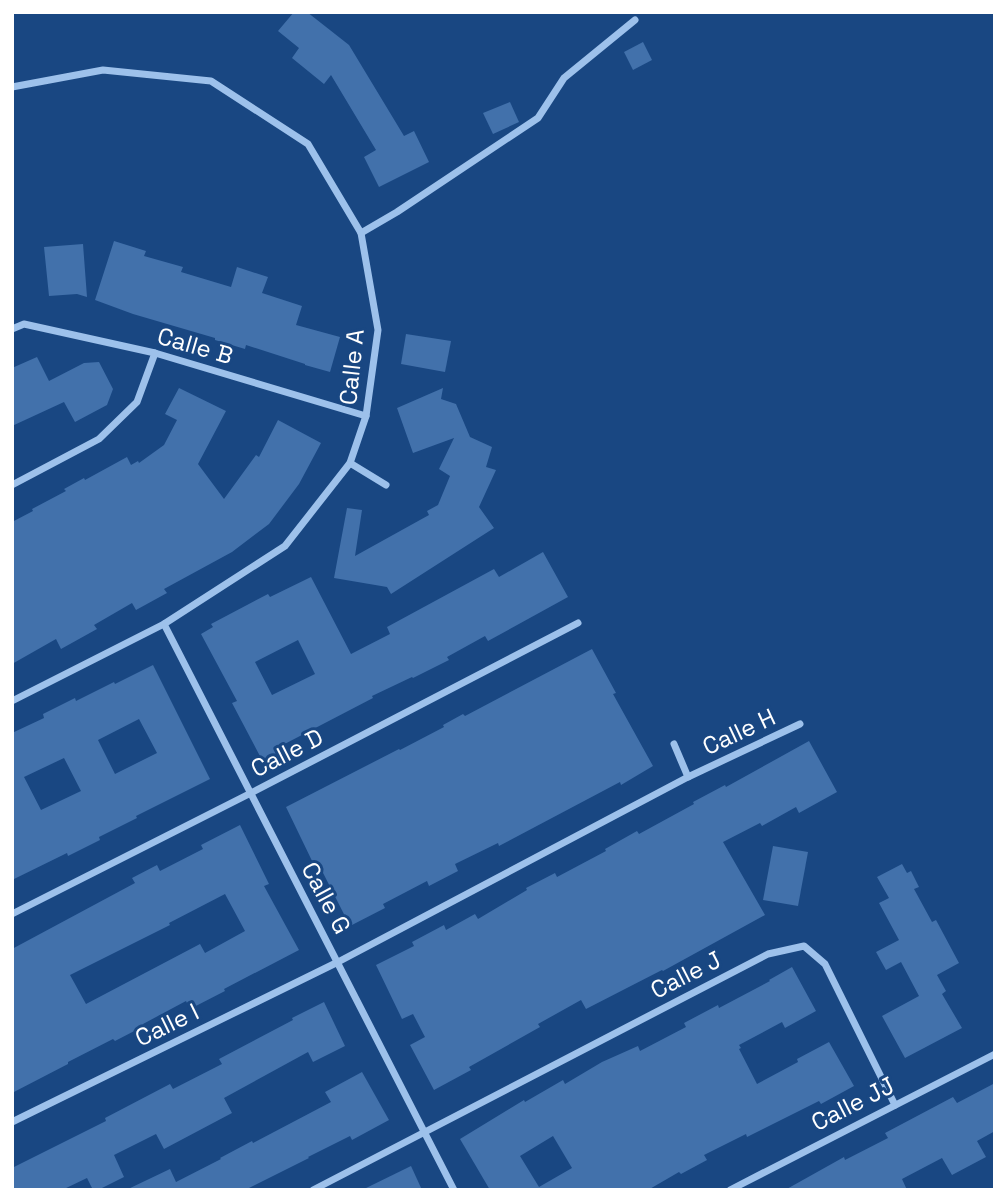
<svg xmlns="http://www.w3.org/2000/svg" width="1007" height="1202" font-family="'Space Grotesk',sans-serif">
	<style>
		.building { fill: #4271ab; fill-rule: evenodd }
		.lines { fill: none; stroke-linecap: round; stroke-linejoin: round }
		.street { stroke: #9dc1eb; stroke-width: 7 }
		.labels { text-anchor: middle; stroke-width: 6; stroke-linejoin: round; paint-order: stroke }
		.street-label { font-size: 24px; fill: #fff; stroke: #194782 }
	</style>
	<rect width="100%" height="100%" fill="#194782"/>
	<g class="building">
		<path d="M294,12H307L349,45L404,136L414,131L429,162L379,187L364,157L376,150L331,75L324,84L292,58L299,48L278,31Z"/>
		<path d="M643,42L652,60L633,70L624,52Z"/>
		<path d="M510,102L519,122L493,134L483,113Z"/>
		<path d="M114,241L146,251L144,256L183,267L181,272L231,287L237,267L268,277L262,293L302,306L296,325L340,337L330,372L305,365V364L246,345L245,349L215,340V338L133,314L95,300Z"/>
		<path d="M83,244L87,297L77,294L49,296L44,247Z"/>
		<path d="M406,334L451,341L445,372L401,364Z"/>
		<path d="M37,357L49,381L84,363L99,362L113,389L107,405L75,422L64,402L12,426V368Z"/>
		<path d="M179,388L226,411L198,464L224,499L256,455L259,457L278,420L321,443L299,484L269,524L232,552L164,589L167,593L136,610L132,603L94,625L97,629L61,649L56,639L12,664V522L33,511L32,509L66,491L64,489L84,478L85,480L127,457L131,465L138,461L139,463L164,445L177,420L165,414Z"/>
		<path d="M443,388L441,399L456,404L470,437L492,447L486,467L496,470L479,507L494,528L391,594L387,587L334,578L347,508L362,510L355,556L429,515L427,511L438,505L450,476L439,469L454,438L413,453L397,408Z"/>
		<path d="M543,552L568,597L488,641L485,636L447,657L449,660L413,678L412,677L372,696L373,698L275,749L277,753L262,760L232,703L237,701L201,634L213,627L211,624L268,594L270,597L311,577L351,654L390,634L387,627L494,569L499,577ZM298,640L315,674L272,695L255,662Z"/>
		<path d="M592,649L616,693L613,694L653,766L621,785L620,782L499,846L498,843L455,864L458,871L429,886L427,881L383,904L385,908L350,926L318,863L314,865L286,807L399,749L400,750L444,727L443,725L463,714L465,716Z"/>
		<path d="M153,665L210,779L136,816L137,818L99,837L100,840L68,856L67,853L12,880V733L44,718L43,714L75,698L76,701L114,682L115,684ZM139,719L157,753L115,774L98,740ZM64,758L81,791L41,810L24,777Z"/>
		<path d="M809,741L837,792L799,813L796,807L762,826L760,823L723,842L765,915L663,971L662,970L586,1009L581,1000L538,1024L540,1027L469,1067L471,1070L434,1090L410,1045L425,1037L413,1014L402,1019L376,965L414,946L412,942L444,925L446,930L475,914L478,919L527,890L526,888L555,873L557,877L606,851L605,849L637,831L639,834L694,804L693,802L725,785L726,787Z"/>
		<path d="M240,825L269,884L264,886L299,950L224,989L225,991L190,1009L186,1001L143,1024L144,1026L115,1041L113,1039L68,1062V1064L12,1093V949L135,883L132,878L157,865L160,871L203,849L201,845ZM225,894L245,931L205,953L200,944L86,1004L70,975L170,925L169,923Z"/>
		<path d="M773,846L808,852L798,906L763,900Z"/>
		<path d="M902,864L907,873L911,871L919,887L914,889L932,922L936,920L959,963L937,975L946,991L942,994L962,1028L905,1058L882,1016L919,996L901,962L886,970L876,952L899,940L879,903L889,898L877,877Z"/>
		<path d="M792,967L816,1011L785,1028L782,1022L739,1045L741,1048L739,1049L757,1084L798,1062L797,1059L829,1042L854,1086L821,1104L819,1101L747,1137L746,1134L704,1155L707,1160L681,1174L679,1172L648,1190H490L460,1139L524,1100L525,1102L563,1080L565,1084L602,1062L638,1046L640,1051L686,1027L684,1023L718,1005L719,1008L770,981L769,980ZM553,1136L572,1168L539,1187L520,1156Z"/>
		<path d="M324,1002L345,1046L313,1062L308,1052L224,1098L232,1113L164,1149L156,1134L114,1155L124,1177L98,1190H93L87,1178L62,1190H12V1168L106,1121L105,1118L170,1084L173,1089L222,1064L219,1059L293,1020L292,1018Z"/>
		<path d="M362,1072L389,1120L352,1140L350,1136L308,1157L309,1158L245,1190H126L170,1169L176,1182L221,1159L220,1158L252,1141L253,1143L331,1102L325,1092Z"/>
		<path d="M995,1083V1131L977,1141L986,1157L952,1175L942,1158L902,1179L907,1190H785L844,1157L845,1160L888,1138L885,1133L953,1097L957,1103Z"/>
		<path d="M411,1166L422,1190H362Z"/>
	</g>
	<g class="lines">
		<g class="street">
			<path d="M12,87L103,70L211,81L308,144L361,233L378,330L366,416L350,463L285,546L164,624L12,701"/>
			<path d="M361,233L397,212L538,118L564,78L635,20"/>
			<path d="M12,329L24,324L155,353L366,416"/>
			<path d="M350,463L386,485"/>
			<path d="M12,485L99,439L137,402L155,353"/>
			<path d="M164,624C259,813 358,1001 454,1190"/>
			<path d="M674,744L688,777"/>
			<path d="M12,914L249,794L578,623"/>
			<path d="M12,1122L338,962L688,777L800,724"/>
			<path d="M313,1190L768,954L804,946L825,964L895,1105"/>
			<path d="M730,1190L995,1054"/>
		</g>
	</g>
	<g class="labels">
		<g class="street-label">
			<text transform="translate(195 346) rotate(16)" y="8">Calle B</text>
			<text transform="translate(352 367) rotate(-84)" y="8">Calle A</text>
			<text transform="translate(739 732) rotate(-25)" y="8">Calle H</text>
			<text transform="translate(287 753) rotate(-27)" y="8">Calle D</text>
			<text transform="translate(326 898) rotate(62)" y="8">Calle G</text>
			<text transform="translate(686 975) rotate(-27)" y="8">Calle J</text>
			<text transform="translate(167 1025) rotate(-26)" y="8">Calle I</text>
			<text transform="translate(853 1104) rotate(-27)" y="8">Calle JJ</text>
		</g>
	</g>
	<rect width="1007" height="1202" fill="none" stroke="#ffffff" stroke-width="28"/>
</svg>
